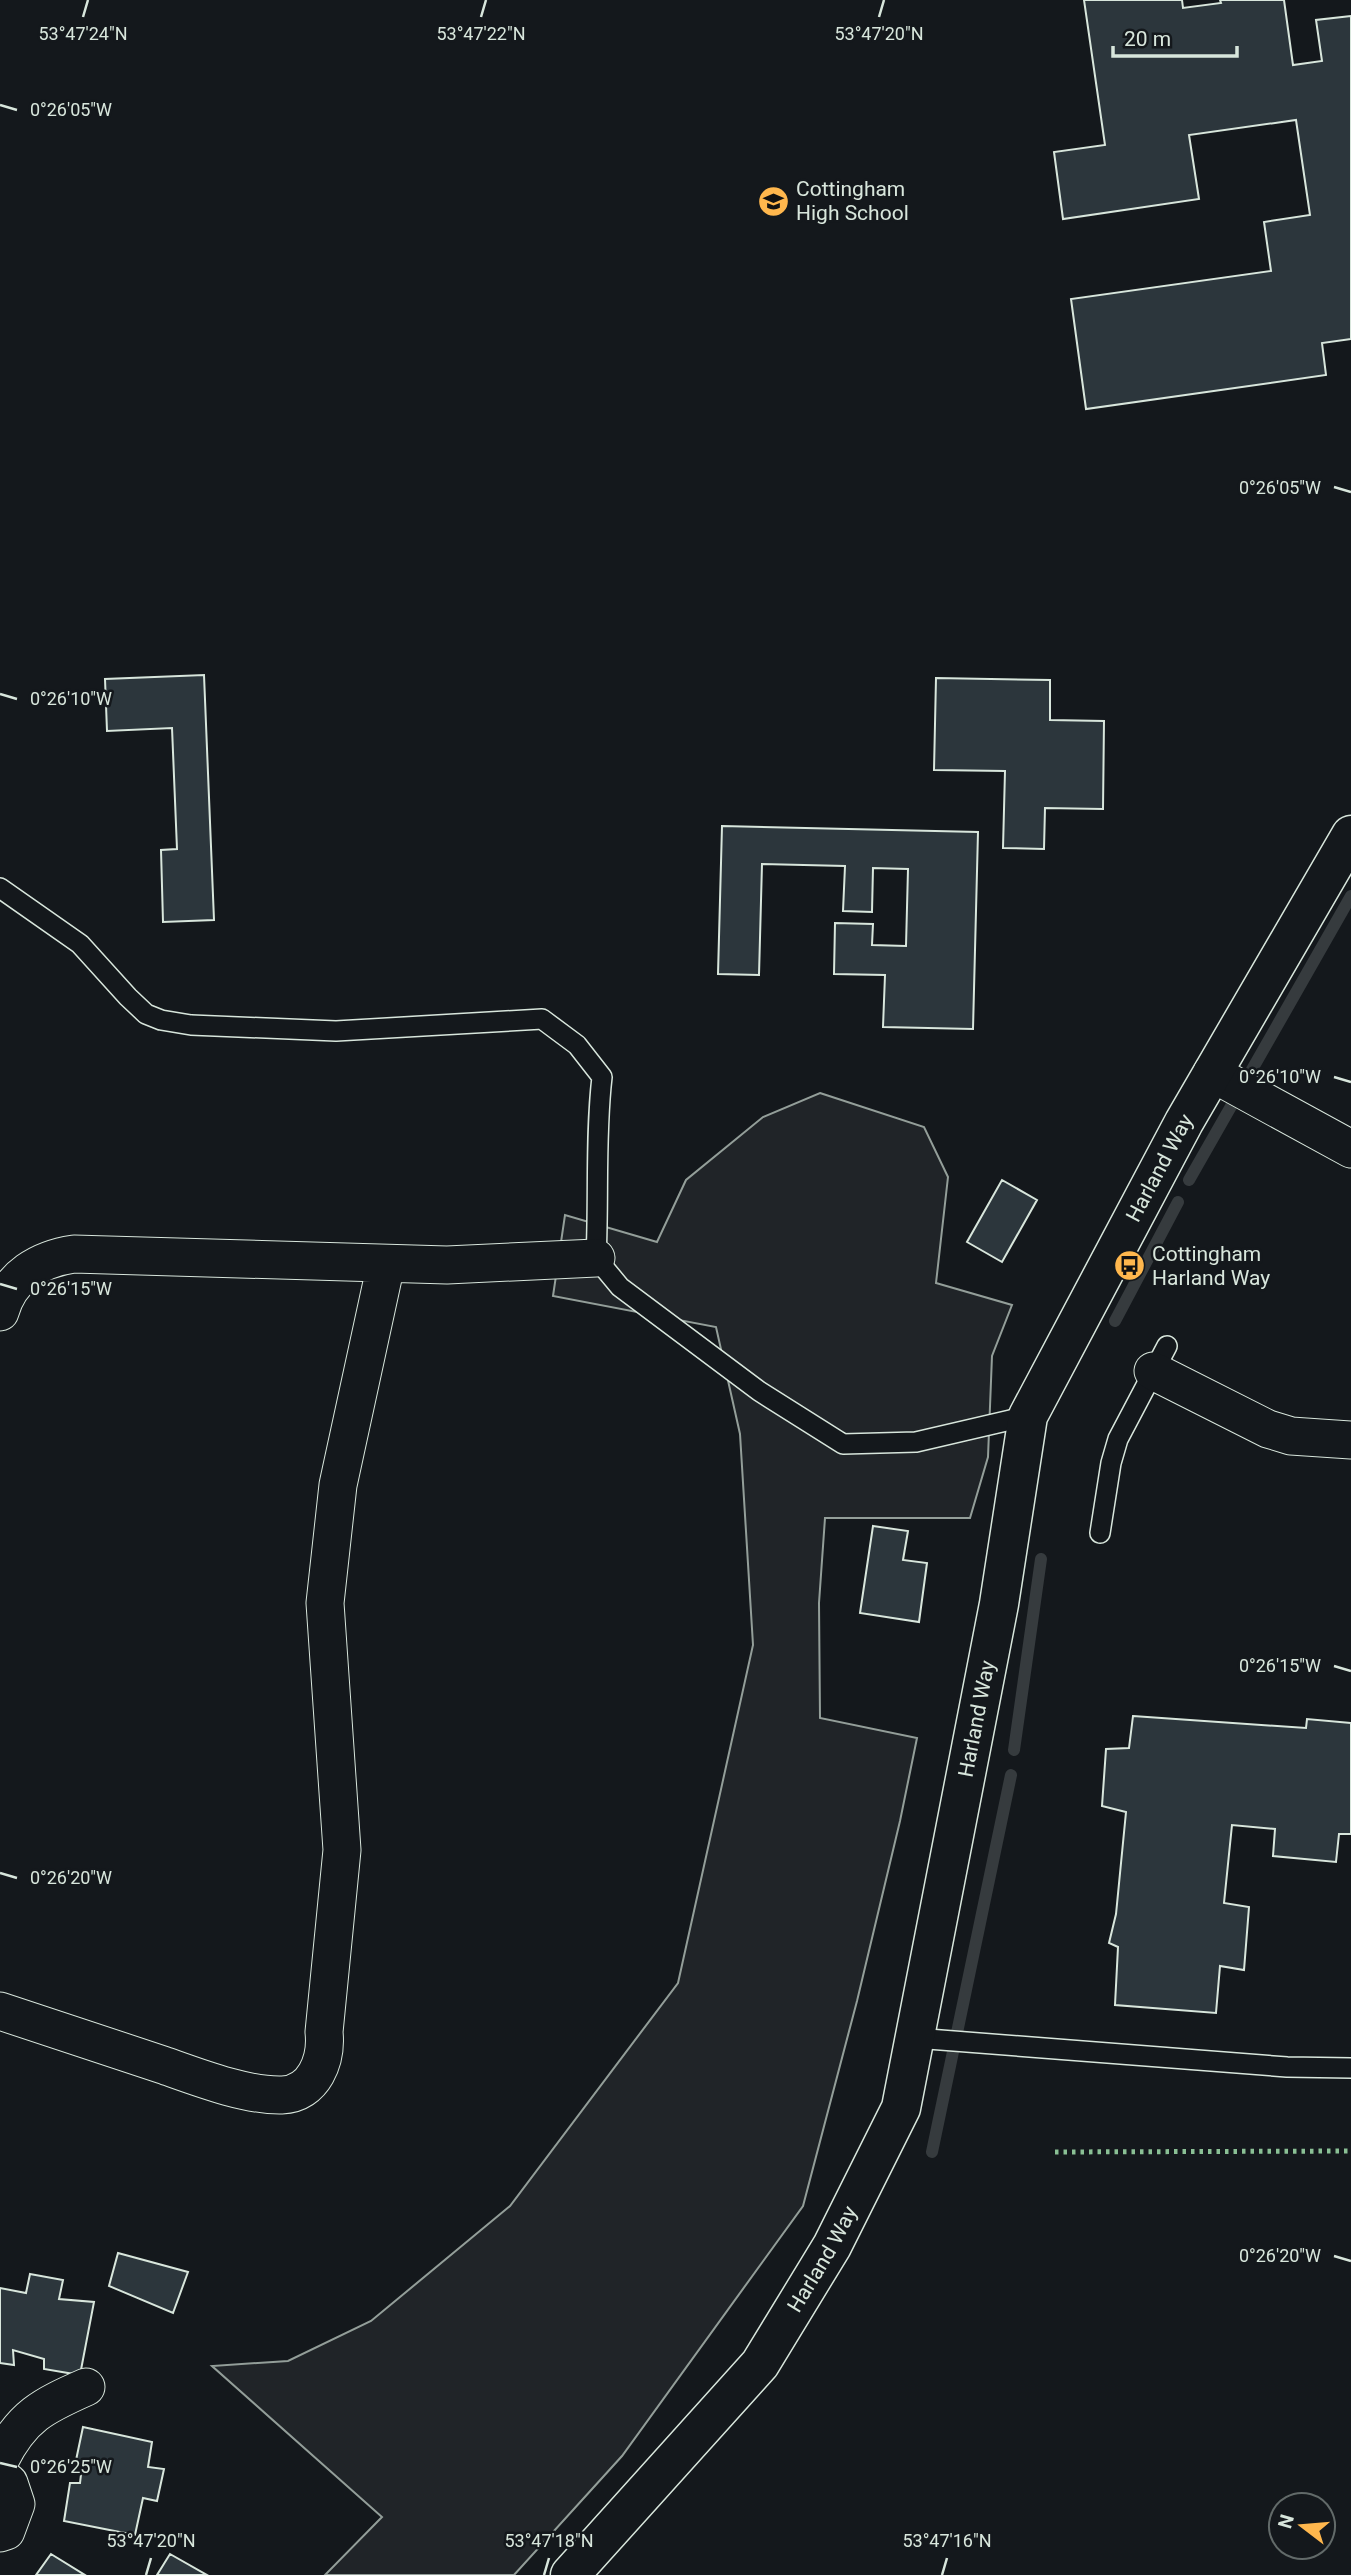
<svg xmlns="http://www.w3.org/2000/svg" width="1351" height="2575" font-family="Roboto,sans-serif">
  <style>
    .green { fill: #202428; stroke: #939e99; stroke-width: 2 }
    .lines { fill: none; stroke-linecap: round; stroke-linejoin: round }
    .stream { stroke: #363b3e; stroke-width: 12 }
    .building { fill: #2c363c; stroke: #d8e6dc; stroke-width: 2 }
    .lane-casing { stroke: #d8e6dc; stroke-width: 22 }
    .street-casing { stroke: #d8e6dc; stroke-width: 39 }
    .secondary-casing { stroke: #d8e6dc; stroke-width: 41 }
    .lane { stroke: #14181c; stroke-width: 19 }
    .street { stroke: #14181c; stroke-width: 37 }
    .secondary { stroke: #14181c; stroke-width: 38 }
    .hedge { stroke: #8ac095; stroke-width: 5; stroke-dasharray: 3.5 5; stroke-linecap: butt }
    .ticks { fill: none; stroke: #d8e6dc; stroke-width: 2.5 }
    .labels { text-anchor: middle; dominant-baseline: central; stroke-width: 5; stroke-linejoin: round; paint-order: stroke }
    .poi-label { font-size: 21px; fill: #d8e6dc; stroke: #14181c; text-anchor: start }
    .street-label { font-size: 21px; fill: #d8e6dc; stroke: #14181c }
    .ticks-label { font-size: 18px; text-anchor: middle; fill: #d8e6dc; stroke: #14181c; stroke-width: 5; stroke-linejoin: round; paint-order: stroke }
  </style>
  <rect width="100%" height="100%" fill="#14181c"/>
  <path class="green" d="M820,1093L924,1127L948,1177L936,1283L1012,1305L992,1356L988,1457L970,1518H825L819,1603L820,1718L917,1738L900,1821L857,2001L803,2206L622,2456L514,2575H325L382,2517L212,2366L288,2361L371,2321L510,2206L678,1983L753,1645L740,1434L716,1327L553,1296L565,1215L657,1242L686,1180L763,1117Z"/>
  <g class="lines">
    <path class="stream" d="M1189,1180L1351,896
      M1115,1321L1178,1202
      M1014,1750L1041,1559
      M932,2152L1011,1775"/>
  </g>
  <path class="building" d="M1084,0H1182L1183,8L1221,3L1220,0H1284L1293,65L1322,61L1316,20L1351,16V339L1322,343L1326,375L1086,409L1071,299L1271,271L1264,222L1310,215L1296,120L1189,135L1199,199L1063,219L1054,152L1105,145Z
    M204,675L214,920L163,922L161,850L177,849L172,728L107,731L105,679Z
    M936,678L1050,680V720L1104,721L1103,809L1045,808L1044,849L1003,848L1005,771L934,770Z
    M722,826L978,832L973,1029L883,1027L885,975L834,974L835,923L873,924L872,945L906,946L908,869L873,868L872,912L843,911L845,866L762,864L759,975L718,974Z
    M1002,1180L1037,1200L1002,1262L967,1242Z
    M873,1526L908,1531L903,1560L927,1563L919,1622L860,1613Z
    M1133,1716L1306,1728L1307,1719L1351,1723V1834H1339L1336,1862L1273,1856L1275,1829L1232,1825L1224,1903L1249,1907L1244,1970L1220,1966L1216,2013L1115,2005L1118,1947L1109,1943L1116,1914L1126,1812L1102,1806L1106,1749L1129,1748Z
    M118,2253L188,2272L173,2313L109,2286Z
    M30,2274L63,2280L59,2299L94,2302L80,2375L44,2369V2359L13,2350L14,2365L0,2363V2288L26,2293Z
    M83,2427L152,2442L148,2467L164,2469L157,2501L143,2498L135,2535L64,2521L70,2483H80L82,2466L75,2465Z
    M51,2554L85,2575H36Z
    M170,2554L207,2575H157Z"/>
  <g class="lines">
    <defs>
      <path id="lane" d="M0,888L80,944L128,997L146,1014L161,1020L191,1025L336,1031L542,1019L577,1045L602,1077C595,1137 599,1198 596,1258L620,1287L759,1391L843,1444L916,1442L1028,1416
        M1100,1533L1111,1463L1118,1439L1167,1346
        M915,2038L1287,2067L1351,2068"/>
      <path id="street" d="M1212,1073L1351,1149
        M0,1312C10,1276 40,1259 74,1254L447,1265L596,1258
        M1153,1371L1268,1429L1291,1436L1351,1440
        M0,2011C54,2029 108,2047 163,2065C197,2077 246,2096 282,2095C314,2094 327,2060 324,2032L342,1850L325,1603L338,1485L386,1264
        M0,2460C22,2416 43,2406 86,2387
        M0,2476L9,2483L16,2504L6,2531L0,2533"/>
      <g id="secondary">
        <path id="s1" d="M570,2575L760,2364L832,2246L901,2108L999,1604L1028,1416L1184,1122L1351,835"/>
      </g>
    </defs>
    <use href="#lane" class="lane-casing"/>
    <use href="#street" class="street-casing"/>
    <use href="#secondary" class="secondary-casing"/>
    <use href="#lane" class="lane"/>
    <use href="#street" class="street"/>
    <use href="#secondary" class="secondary"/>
    <path class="hedge" d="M1055,2152L1351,2151"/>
  </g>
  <path class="ticks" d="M83,17L88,0M481,17L486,0M879,17L884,0M0,105L17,110M1334,487L1351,492M0,694L17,699M1334,1077L1351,1082M0,1284L17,1289M1334,1666L1351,1671M0,1873L17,1878M1334,2256L1351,2261M0,2463L17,2467M146,2575L151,2558M544,2575L549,2558M942,2575L947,2558"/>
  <defs>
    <symbol id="school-disc" viewBox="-11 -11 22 22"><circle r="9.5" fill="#ffb74d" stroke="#14181c"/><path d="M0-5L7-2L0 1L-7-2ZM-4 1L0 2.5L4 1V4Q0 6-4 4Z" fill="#111"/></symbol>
    <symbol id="bus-disc" viewBox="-11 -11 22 22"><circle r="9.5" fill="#ffb74d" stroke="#14181c"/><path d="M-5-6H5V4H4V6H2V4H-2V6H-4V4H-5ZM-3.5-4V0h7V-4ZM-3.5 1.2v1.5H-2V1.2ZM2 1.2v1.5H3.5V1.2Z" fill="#111"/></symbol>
  </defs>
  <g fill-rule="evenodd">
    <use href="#school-disc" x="756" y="184" width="35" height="35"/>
    <use href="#bus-disc" x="1112" y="1248" width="35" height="35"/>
  </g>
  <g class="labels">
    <g class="poi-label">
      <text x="796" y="189">Cottingham<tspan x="796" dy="24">High School</tspan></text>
      <text x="1152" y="1254">Cottingham<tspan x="1152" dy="24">Harland Way</tspan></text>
    </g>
    <g class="street-label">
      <text stroke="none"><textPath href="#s1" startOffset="1561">Harland Way</textPath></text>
      <text stroke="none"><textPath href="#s1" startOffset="973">Harland Way</textPath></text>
      <text stroke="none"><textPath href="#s1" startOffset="406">Harland Way</textPath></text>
    </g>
  </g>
  <g class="ticks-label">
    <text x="83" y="40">53°47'24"N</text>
    <text x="481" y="40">53°47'22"N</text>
    <text x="879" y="40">53°47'20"N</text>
    <text x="71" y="116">0°26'05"W</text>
    <text x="1280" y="494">0°26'05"W</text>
    <text x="71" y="705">0°26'10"W</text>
    <text x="1280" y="1083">0°26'10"W</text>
    <text x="71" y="1295">0°26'15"W</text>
    <text x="1280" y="1672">0°26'15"W</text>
    <text x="71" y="1884">0°26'20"W</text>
    <text x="1280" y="2262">0°26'20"W</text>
    <text x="71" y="2473">0°26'25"W</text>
    <text x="151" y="2547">53°47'20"N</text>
    <text x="549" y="2547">53°47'18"N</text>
    <text x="947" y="2547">53°47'16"N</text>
  </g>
  <g transform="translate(1302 2526) rotate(286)"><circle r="33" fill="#14181c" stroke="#626a69" stroke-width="2"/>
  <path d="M0-5L12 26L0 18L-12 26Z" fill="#ffb74d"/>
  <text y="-10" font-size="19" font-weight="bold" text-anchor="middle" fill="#d8e6dc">N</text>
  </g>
  <path d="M1113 46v10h124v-10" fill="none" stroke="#d8e6dc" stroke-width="3.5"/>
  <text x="1124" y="46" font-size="21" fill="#d8e6dc" stroke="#14181c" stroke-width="5" paint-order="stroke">20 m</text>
</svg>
